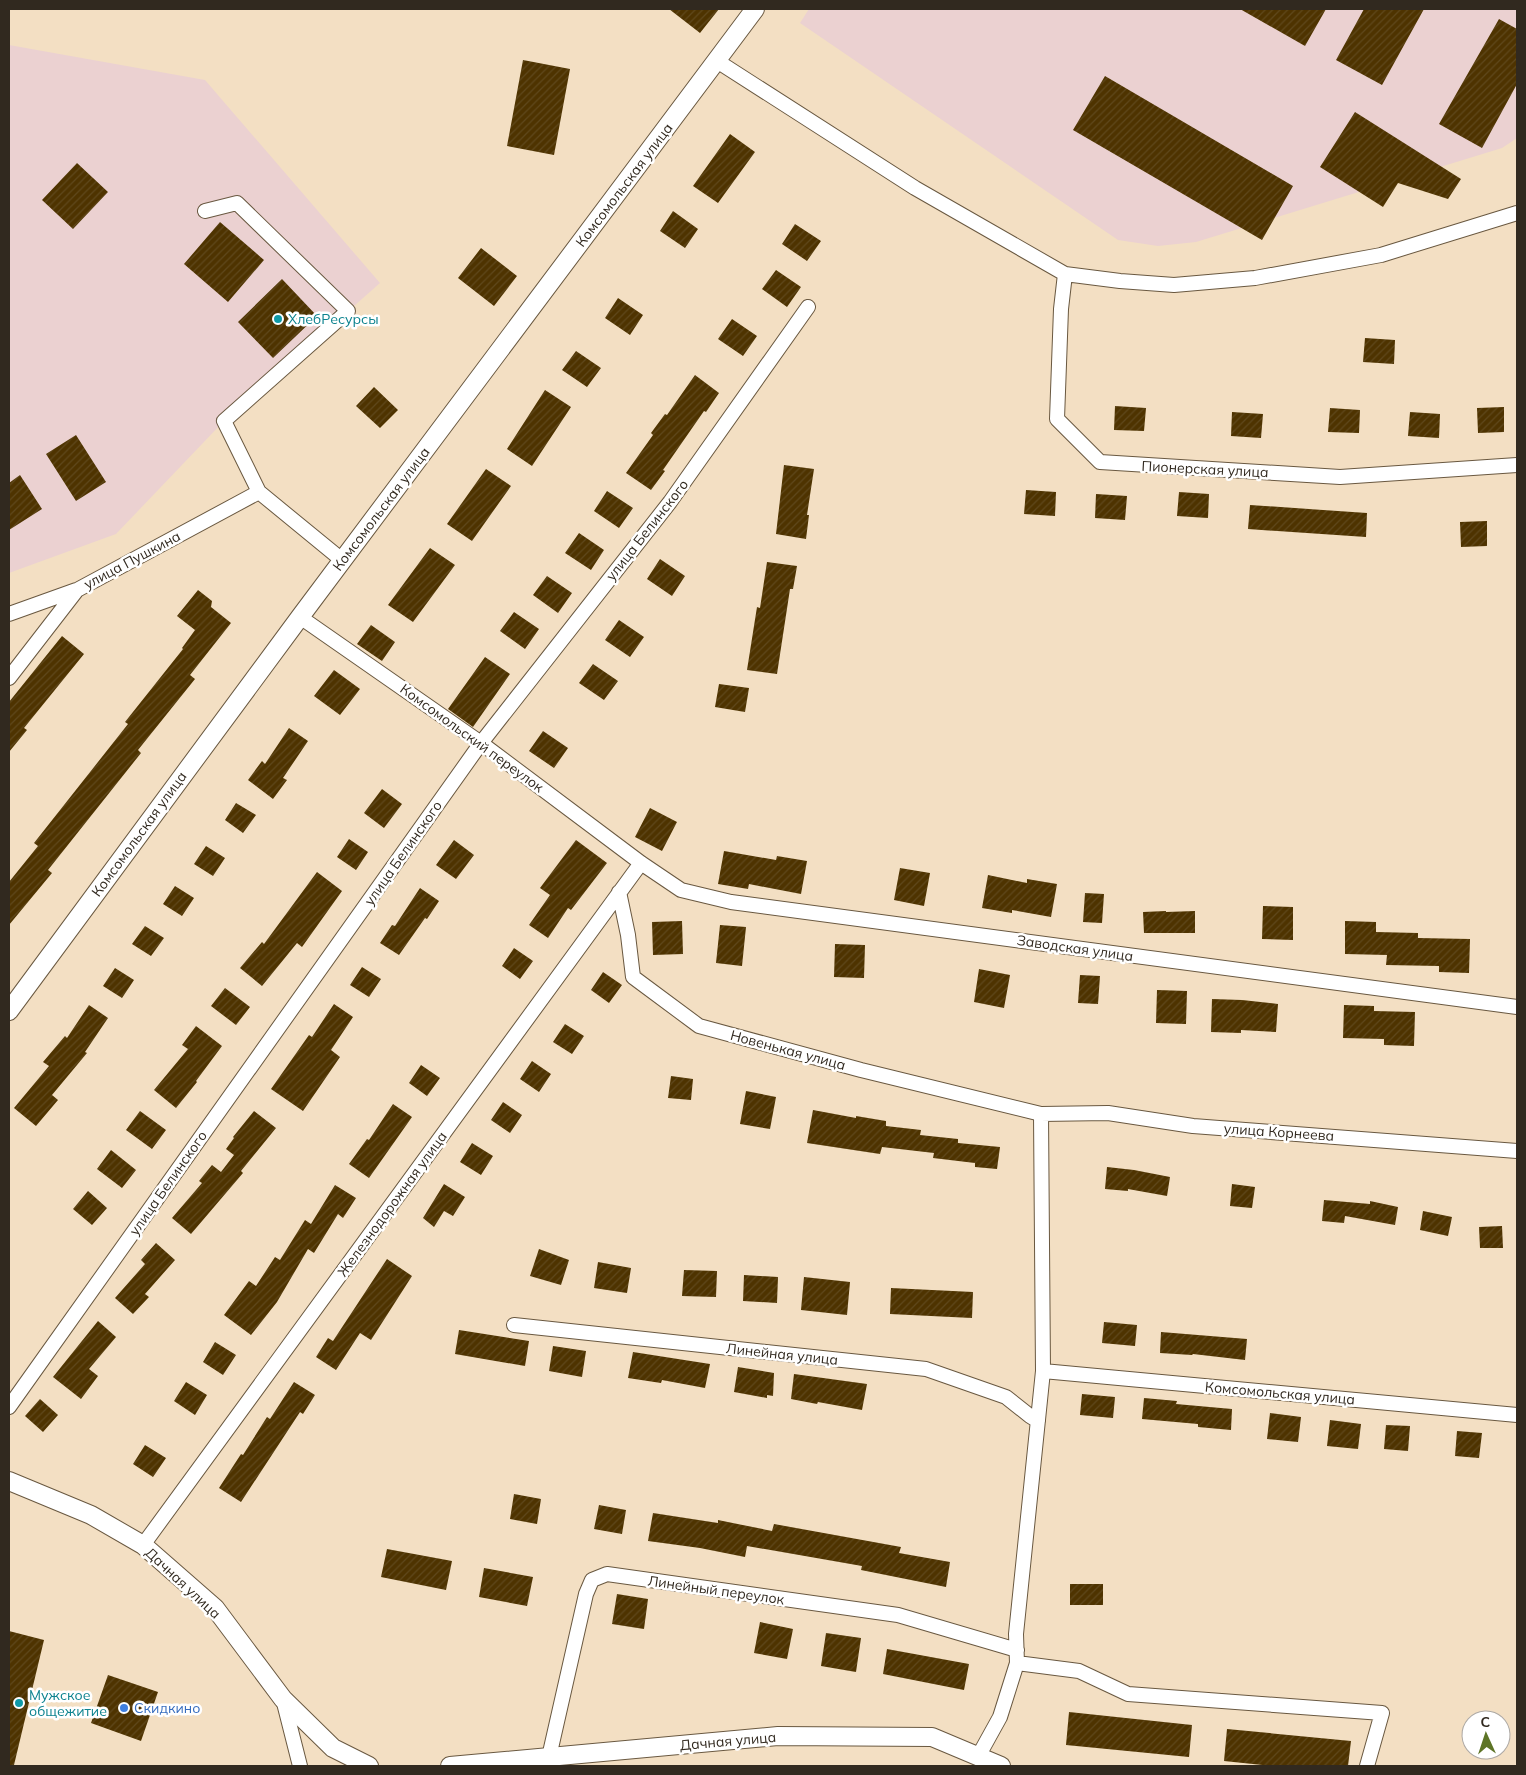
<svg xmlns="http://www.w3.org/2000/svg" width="1526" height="1775" font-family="Mulish,sans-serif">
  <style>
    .industrial { fill: #ebd1d1 }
    .building { fill: url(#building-hatch) }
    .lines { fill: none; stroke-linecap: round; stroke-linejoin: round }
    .minor-casing { stroke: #695840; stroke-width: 16 }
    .tertiary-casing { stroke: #695840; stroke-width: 20 }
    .minor { stroke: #fff; stroke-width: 14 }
    .tertiary { stroke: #fff; stroke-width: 18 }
    .culture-dot { fill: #0f9aa8; stroke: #fff; stroke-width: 2 }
    .shop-dot { fill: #3f7fe0; stroke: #fff; stroke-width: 2 }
    .labels { text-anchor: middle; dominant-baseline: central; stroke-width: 5; stroke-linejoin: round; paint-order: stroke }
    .street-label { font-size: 14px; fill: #31291f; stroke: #fff }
    .culture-label { font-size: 14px; fill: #0d838f; stroke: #fff; text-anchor: start }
    .shop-label { font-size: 14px; fill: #366cbe; stroke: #fff; text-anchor: start }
  </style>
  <defs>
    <pattern id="building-hatch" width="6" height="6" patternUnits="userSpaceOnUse" patternTransform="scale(1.25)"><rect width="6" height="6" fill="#4e3300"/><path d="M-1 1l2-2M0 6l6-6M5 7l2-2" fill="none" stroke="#5f481c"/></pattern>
  </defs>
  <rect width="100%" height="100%" fill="#f3dfc3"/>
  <path class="industrial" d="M809,9H1517V138L1502,148L1196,242L1158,246L1118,240L800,23Z
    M9,45L205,80L380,283L224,421L116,534L9,573Z"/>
  <path class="building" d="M669,9H719L700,33Z
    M1240,9H1326L1305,46Z
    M1364,9H1424L1382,85L1336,60Z
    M1499,19L1517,29V84L1482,148L1439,124Z
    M523,60L570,69L554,155L507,146Z
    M1105,76L1293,186L1262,240L1073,130Z
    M1355,112L1461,179L1448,199L1398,183L1383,207L1320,167Z
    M730,134L755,152L718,203L693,186Z
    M77,163L108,192L73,229L42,200Z
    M673,211L698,229L685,248L660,231Z
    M220,222L264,260L228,302L184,264Z
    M795,224L821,241L807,261L782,244Z
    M481,248L517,276L494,306L458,278Z
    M776,270L801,287L787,307L762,289Z
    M282,279L317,316L273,358L238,322Z
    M618,298L643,315L630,335L605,318Z
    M732,319L757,336L743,356L718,339Z
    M1365,338L1395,340L1394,364L1363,362Z
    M576,351L601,368L587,387L562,370Z
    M695,375L719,393L706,412L704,411L663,470L665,471L651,490L626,473L653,435L651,433L665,414L667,415Z
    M374,387L398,410L380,428L356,406Z
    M545,390L571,407L532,466L507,449Z
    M1115,406L1146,408L1144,431L1114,430Z
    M1504,407V432L1478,433L1477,408Z
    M1330,408L1360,410L1359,433L1328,432Z
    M1232,412L1263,414L1261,438L1231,436Z
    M1410,412L1440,414L1439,438L1408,436Z
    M76,435L106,482L76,501L46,454Z
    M784,465L814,469L807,515H809L806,539L776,534Z
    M486,469L511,486L472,541L447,524Z
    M20,475L42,509L9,530V483Z
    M1026,490L1056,492L1055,516L1024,514Z
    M607,491L633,508L619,528L594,511Z
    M1179,492L1209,494L1208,518L1177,516Z
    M1096,494L1127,496L1125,520L1095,518Z
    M1250,505L1367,513L1366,537L1248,529Z
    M1487,521V546L1461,547L1460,522Z
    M579,533L604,550L591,570L565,553Z
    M430,548L455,565L413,622L388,605Z
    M660,559L685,576L672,596L647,579Z
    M767,562L797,566L793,589H790L777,674L747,670L757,607L760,608Z
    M547,576L572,593L558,613L533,595Z
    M198,590L212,601L211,607L231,623L190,675L195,679L138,750L141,753L48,870L52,873L9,925V882L38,846L34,843L128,724L125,722L183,649L182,648L195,630L177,616Z
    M514,612L539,629L525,649L500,631Z
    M619,620L644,637L630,657L605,640Z
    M371,625L395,642L382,661L357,644Z
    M62,636L84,654L24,728L27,730L9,752V702Z
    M485,657L510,674L473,727L448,709Z
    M593,664L618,681L604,700L579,683Z
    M334,670L360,689L340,715L314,696Z
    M719,684L749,688L745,712L715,707Z
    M289,728L308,741L283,778L287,780L273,799L248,780L262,761L265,764Z
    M543,731L568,748L554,768L529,751Z
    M382,789L402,804L384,828L364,813Z
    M236,803L256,815L243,833L225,820Z
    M650,808L677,822L662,851L635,837Z
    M349,839L368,852L356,870L337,857Z
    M454,840L474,855L456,879L436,865Z
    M576,840L607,863L571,910L568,908L548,938L529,925L550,895L540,888Z
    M206,846L225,858L213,876L194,864Z
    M724,851L776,860L777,856L807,861L801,894L749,884L748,889L718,884Z
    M900,868L930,873L924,906L894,900Z
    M317,872L342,891L302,947L297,943L262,986L240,968L262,942L264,944Z
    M988,875L1027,883V879L1057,884L1051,917L1012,910V913L982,908Z
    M175,886L194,898L182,916L163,904Z
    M420,888L439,901L427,919L425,918L399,955L380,943L392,925L395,926Z
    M1085,893L1104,894L1102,923L1083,922Z
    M1263,906L1293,907V940L1262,939Z
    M1166,911V912L1195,911V933H1144L1143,912Z
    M682,921L683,954L653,955L652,922Z
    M1345,921L1376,922V932L1418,933V938L1470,939L1469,973L1439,972V966L1386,965L1387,955L1345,954Z
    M720,925L746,927L742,966L716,963Z
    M145,926L164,938L151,956L132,944Z
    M835,944L865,945L864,978L834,977Z
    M514,948L533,961L520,979L502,966Z
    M362,967L381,979L369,997L350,985Z
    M115,968L134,980L122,998L103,986Z
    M979,969L1010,975L1004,1008L974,1002Z
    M603,972L622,985L609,1003L591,990Z
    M1080,975L1100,976L1098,1004L1078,1003Z
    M225,988L250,1007L236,1025L211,1006Z
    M1157,990L1187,991L1186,1024L1156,1023Z
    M1212,999L1242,1000L1278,1004L1276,1032L1241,1030V1033L1211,1032Z
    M334,1004L353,1017L331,1050L340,1057L303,1111L271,1089L309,1035L312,1037Z
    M89,1005L108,1018L85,1052L87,1053L52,1095L58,1100L36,1126L14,1108L49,1066L43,1062L65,1036L67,1038Z
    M1344,1005L1374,1006V1011L1415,1012L1414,1046L1384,1045V1039L1343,1038Z
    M565,1024L584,1036L572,1054L553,1042Z
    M196,1026L222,1046L196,1081L197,1082L176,1108L154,1090L188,1049L182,1045Z
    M532,1061L551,1074L539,1092L520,1079Z
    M421,1065L440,1078L427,1096L409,1083Z
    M671,1076L693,1079L691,1100L668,1098Z
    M746,1091L776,1097L770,1129L740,1124Z
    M503,1102L522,1115L510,1133L491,1120Z
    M393,1104L412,1117L369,1178L349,1164L367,1139L369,1140Z
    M813,1110L856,1118V1116L886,1121V1126L921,1130L920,1135L958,1139V1143L1000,1147L997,1169L975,1167V1163L933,1158L934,1153L882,1147L880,1154L807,1143Z
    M140,1111L166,1130L152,1149L126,1130Z
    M254,1111L276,1128L241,1171L243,1173L191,1234L172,1218L202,1183L199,1181L212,1165L221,1172L234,1155L226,1149L234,1138L233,1137Z
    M472,1143L493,1156L481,1175L460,1162Z
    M111,1150L136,1170L122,1188L97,1169Z
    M1107,1167L1134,1170L1170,1177L1167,1196L1128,1189V1191L1105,1189Z
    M444,1184L465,1197L453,1216L444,1211L434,1227L423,1218Z
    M1232,1184L1255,1187L1252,1208L1230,1206Z
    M335,1185L356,1198L343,1218L338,1214L314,1253L308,1249L277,1302L251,1335L224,1315L249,1281L256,1286L275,1257L280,1260L305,1220L311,1224Z
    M88,1191L107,1208L92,1225L73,1209Z
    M1324,1200L1370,1204V1201L1398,1207L1395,1225L1345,1216L1344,1223L1322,1221Z
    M1423,1211L1452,1217L1448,1236L1420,1230Z
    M1502,1226L1503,1248H1480L1479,1227Z
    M156,1243L175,1260L145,1294L149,1297L133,1314L115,1298L145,1264L141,1260Z
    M539,1249L569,1260L561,1285L530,1276Z
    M387,1259L412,1276L371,1340L360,1333L336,1370L316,1357L328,1338L333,1341Z
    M598,1262L631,1268L627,1293L594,1288Z
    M684,1270L717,1271L716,1297L682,1296Z
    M744,1275L778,1277L777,1303L743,1301Z
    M804,1277L850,1282L847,1315L801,1310Z
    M891,1288L973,1292L972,1318L890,1314Z
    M98,1321L116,1337L89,1369L98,1376L81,1399L53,1377Z
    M1104,1322L1137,1325L1135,1346L1102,1343Z
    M459,1330L529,1341L525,1366L455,1354Z
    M1161,1332L1247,1339L1245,1360L1193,1354L1192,1355L1160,1353Z
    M215,1342L236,1355L223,1375L203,1362Z
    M553,1346L586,1351L582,1377L549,1371Z
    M633,1352L710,1364L705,1388L662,1380L661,1383L628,1378Z
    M738,1367L774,1373L773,1396L767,1395V1398L734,1392Z
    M794,1374L867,1384L862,1410L818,1402L817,1404L791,1399Z
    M186,1382L207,1395L195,1415L174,1401Z
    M294,1382L315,1395L303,1414L300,1412L241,1502L219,1488L241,1454L243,1455L267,1417L270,1419Z
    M1082,1394L1115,1397L1113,1418L1080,1415Z
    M1144,1398L1177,1401L1176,1404L1232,1409L1231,1430L1198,1427V1424L1142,1419Z
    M40,1399L58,1415L43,1432L25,1416Z
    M1270,1413L1301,1417L1298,1442L1267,1439Z
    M1330,1420L1361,1424L1358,1449L1327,1446Z
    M1386,1425L1410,1426L1408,1451L1384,1449Z
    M1457,1431L1482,1433L1479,1458L1455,1456Z
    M145,1445L166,1458L153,1477L133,1464Z
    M514,1494L541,1499L537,1524L510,1519Z
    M599,1505L626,1510L622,1534L594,1529Z
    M653,1513L718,1523V1520L772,1531L774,1524L901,1547L899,1553L950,1562L946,1587L861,1570L862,1566L747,1546L745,1557L700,1548L648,1541Z
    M387,1549L452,1561L446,1590L381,1577Z
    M484,1568L533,1577L527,1606L479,1597Z
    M1070,1584H1103V1605H1070Z
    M617,1594L648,1599L644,1629L612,1624Z
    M760,1622L793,1629L787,1659L754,1653Z
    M9,1631L44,1640L14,1765H9Z
    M826,1633L861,1638L856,1672L821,1666Z
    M887,1649L969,1664L964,1690L883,1674Z
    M108,1675L158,1692L141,1741L91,1723Z
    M1069,1712L1192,1725L1189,1757L1066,1745Z
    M1227,1729L1351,1741L1348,1766H1273L1224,1761Z"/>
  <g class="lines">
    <defs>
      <path id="minor" d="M717,61L915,188L1065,274L1120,281L1174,285L1255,278L1381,255L1517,213
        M205,211L237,203L348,311L224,421L259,492L342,560
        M1065,274L1061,309L1057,419L1100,462L1340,477L1517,465
        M9,614L76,590
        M300,617L481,743L641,863L681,890L731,902L1517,1007
        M9,678L77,590L259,492
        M619,892L628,935L633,977L699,1026L861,1070L1041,1114L1108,1113L1193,1126L1517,1151
        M514,1325L926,1369L1006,1397L1030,1416L1038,1421
        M1043,1371L1517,1415
        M9,1407L481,743L670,502L808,307
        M143,1545L641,863
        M1017,1663L1079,1671L1128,1694L1382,1713L1367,1766
        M283,1699L300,1766
        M979,1755L1000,1717L1017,1663L1016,1634L1043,1371L1041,1114
        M549,1757L586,1594L592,1580L607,1574L898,1615L1017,1650"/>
      <path id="tertiary" d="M9,1011L300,617L755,9
        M9,1481L91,1515L143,1545L215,1608L283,1699L333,1748L369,1766
        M450,1766L778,1736L932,1737L1001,1766"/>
    </defs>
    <use href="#minor" class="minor-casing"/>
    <use href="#tertiary" class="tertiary-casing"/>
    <use href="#minor" class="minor"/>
    <use href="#tertiary" class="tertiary"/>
  </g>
  <g class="culture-dot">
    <circle cx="278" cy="319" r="5"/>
    <circle cx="19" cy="1703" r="5"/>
  </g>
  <circle class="shop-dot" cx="124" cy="1708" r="5"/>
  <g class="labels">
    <g class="street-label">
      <text transform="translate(624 185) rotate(-53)">Комсомольская улица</text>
      <text transform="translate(1205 469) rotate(3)">Пионерская улица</text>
      <text transform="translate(381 509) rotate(-53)">Комсомольская улица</text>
      <text transform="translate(647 530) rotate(-52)">улица Белинского</text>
      <text transform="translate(132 560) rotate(-28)">улица Пушкина</text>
      <text transform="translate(472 738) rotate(36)">Комсомольский переулок</text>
      <text transform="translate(139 834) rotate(-54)">Комсомольская улица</text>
      <text transform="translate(403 853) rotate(-55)">улица Белинского</text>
      <text transform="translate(1075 948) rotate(8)">Заводская улица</text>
      <text transform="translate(788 1050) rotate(15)">Новенькая улица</text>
      <text transform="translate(1279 1132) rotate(4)">улица Корнеева</text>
      <text transform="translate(168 1183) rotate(-55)">улица Белинского</text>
      <text transform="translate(392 1204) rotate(-54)">Железнодорожная улица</text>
      <text transform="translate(782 1354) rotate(6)">Линейная улица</text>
      <text transform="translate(1280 1393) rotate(5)">Комсомольская улица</text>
      <text transform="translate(183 1583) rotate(43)">Дачная улица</text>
      <text transform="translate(716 1590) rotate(8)">Линейный переулок</text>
      <text transform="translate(728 1741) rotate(-5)">Дачная улица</text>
    </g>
    <g class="culture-label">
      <text x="288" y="319">ХлебРесурсы</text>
      <text x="29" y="1695">Мужское<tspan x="29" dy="16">общежитие</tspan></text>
    </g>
    <g class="shop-label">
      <text x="134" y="1708">Скидкино</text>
    </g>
  </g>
  <rect width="1526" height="1775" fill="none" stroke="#31291f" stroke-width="20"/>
  <g transform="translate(1486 1735) rotate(357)"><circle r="24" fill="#ffffff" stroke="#ada9a5"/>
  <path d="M0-4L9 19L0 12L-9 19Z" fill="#5d7426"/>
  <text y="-8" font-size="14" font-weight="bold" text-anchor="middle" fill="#31291f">С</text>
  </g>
</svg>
